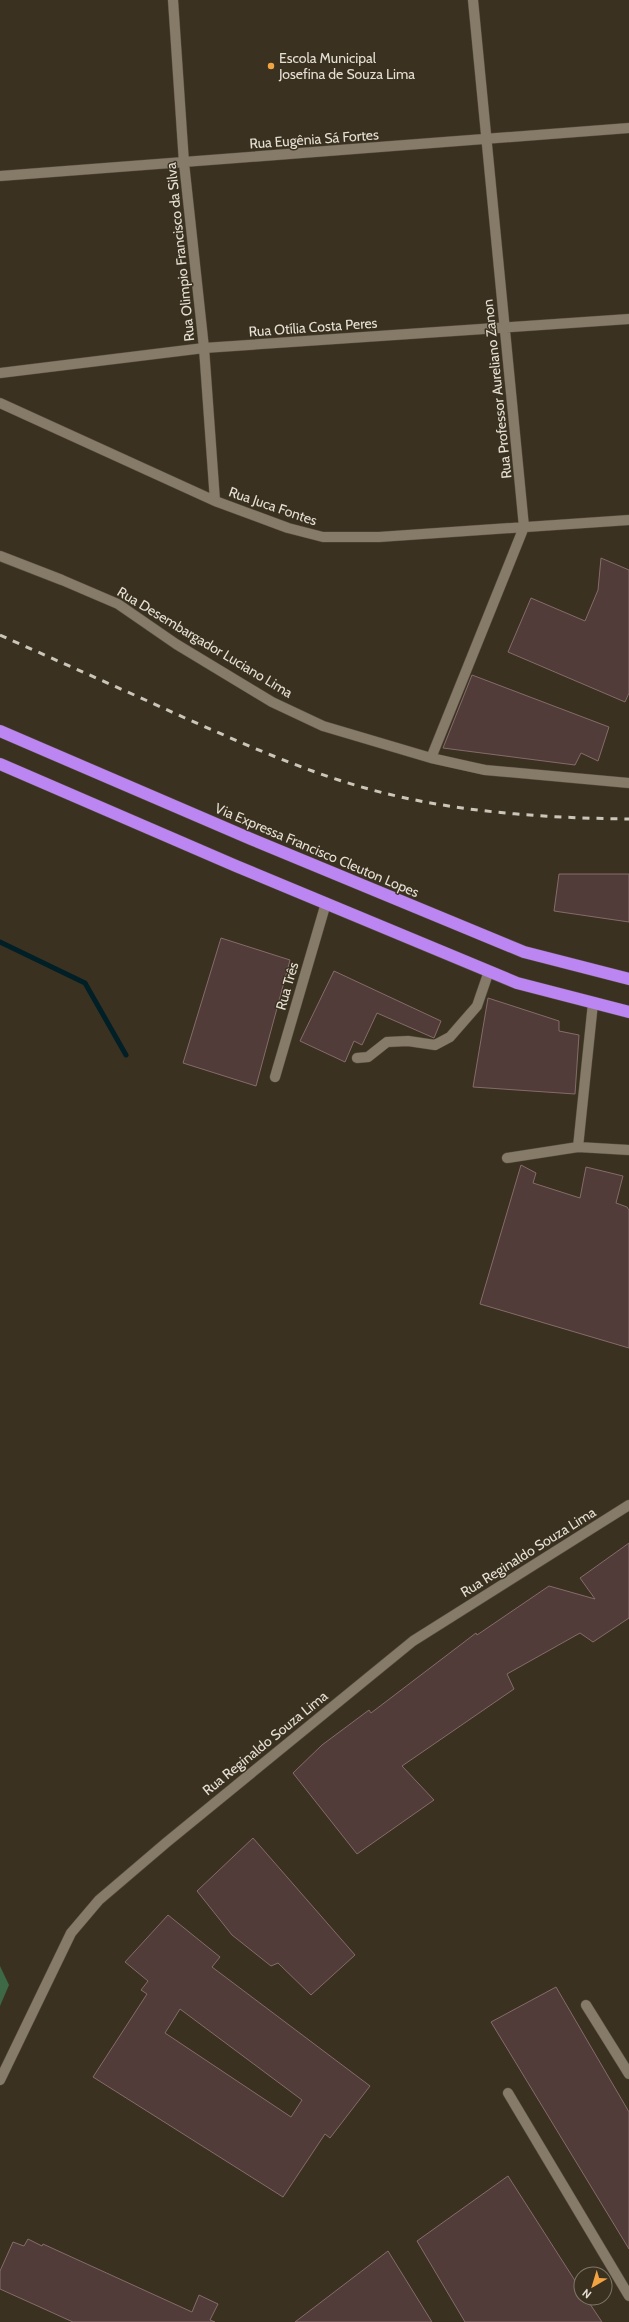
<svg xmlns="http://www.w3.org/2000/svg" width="629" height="2322" font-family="Cabin,sans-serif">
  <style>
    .green { fill: #3d6946 }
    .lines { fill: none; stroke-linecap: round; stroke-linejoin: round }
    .stream { stroke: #001f26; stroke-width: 5 }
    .building { fill: #523c3a; stroke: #846c69; fill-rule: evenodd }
    .minor-casing { stroke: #554c3e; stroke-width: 11 }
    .highway-casing { stroke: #554c3e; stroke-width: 13 }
    .minor { stroke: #867a68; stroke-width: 10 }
    .highway { stroke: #bb86f1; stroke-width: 12 }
    .rail { stroke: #ccc6ba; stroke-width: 3; stroke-dasharray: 7 7; stroke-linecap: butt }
    .poi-dot { fill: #f3a442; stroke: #3b3120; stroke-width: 1.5 }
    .labels { text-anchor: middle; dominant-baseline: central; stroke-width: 3; stroke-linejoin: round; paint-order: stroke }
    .poi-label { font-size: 14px; fill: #e5dfd4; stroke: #3b3120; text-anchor: start }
    .street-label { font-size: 14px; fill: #e5dfd4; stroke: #3b3120 }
  </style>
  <rect width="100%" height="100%" fill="#3b3120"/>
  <path class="green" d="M0,1966L9,1985L0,2006Z"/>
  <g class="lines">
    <path class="stream" d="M0,942L85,983L126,1055"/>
  </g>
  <path class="building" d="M601,558L629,570V693L625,702L508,652L531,598L585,621L598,590Z
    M472,675L609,727L598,761L581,753L575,765L443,748Z
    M559,874H629V922L554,911Z
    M221,938L290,960L256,1086L183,1063Z
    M334,971L441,1021L434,1038L377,1013L362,1045L354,1041L345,1062L300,1041Z
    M488,998L559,1021V1031L579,1035L575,1094L473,1087Z
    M521,1165L536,1173L533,1183L580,1198L586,1167L623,1176L616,1203L627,1207L629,1210V1348L480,1304Z
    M629,1543V1618L593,1642L580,1633L507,1674L514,1689L402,1766L434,1800L357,1854L293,1773L322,1745L369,1710L371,1713L476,1633L477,1635L549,1586L595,1599L580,1578Z
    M253,1838L355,1955L311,1995L278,1963L271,1966L232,1935L197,1891Z
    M168,1915L220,1957L212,1967L370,2086L330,2138L325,2134L283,2197L93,2077L147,1994L141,1990L148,1981L125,1962ZM180,2009L302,2100L291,2117L165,2033Z
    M556,1987L629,2112V2249L491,2022Z
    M508,2176L581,2290V2298H586L602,2322H465L417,2241Z
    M28,2239L42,2246L43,2244L192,2312L199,2295L218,2304L210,2320L215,2322H73L0,2289V2271L13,2242L24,2246Z
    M388,2251L432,2322H295Z"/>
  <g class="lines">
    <defs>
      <path id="minor" d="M173,0L184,163L204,348L215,501
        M0,176L629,128
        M0,373L204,348L629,319
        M0,403L215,501L288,528L323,537H379L629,520
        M0,556L62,580L118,604L176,644L272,702L323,726L431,758L485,770L629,783
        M431,758L524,527L473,0
        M357,1058L368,1057L387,1042L408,1041L435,1045L450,1037L477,1006L489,971
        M275,1077L326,903
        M578,1147L593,1003
        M507,1158L578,1147L629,1150
        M586,2005L629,2074
        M0,2080L71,1933L99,1900L167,1842L413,1641L629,1505
        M508,2093L629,2296"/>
      <path id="highway" d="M0,731L251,839L524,952L629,979
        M0,764L236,866L517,983L629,1012"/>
    </defs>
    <use href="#minor" class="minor-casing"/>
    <use href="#highway" class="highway-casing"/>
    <use href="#minor" class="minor"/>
    <use href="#highway" class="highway"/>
    <path class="rail" d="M0,635C62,663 124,690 185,718C251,747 317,777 388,794C466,813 549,818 629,819"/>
  </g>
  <circle class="poi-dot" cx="271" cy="66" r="4"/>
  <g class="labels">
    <g class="poi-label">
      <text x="279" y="58">Escola Municipal<tspan x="279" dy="16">Josefina de Souza Lima</tspan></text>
    </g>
    <g class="street-label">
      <text transform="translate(314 139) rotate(-4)">Rua Eugênia Sá Fortes</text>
      <text transform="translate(180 252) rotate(-96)">Rua Olimpio Francisco da Silva</text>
      <text transform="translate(313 327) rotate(-4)">Rua Otília Costa Peres</text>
      <text transform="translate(497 389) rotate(-96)">Rua Professor Aureliano Zanon</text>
      <text transform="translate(273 506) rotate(19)">Rua Juca Fontes</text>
      <text transform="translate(205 642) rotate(31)">Rua Desembargador Luciano Lima</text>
      <text transform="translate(317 850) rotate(23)">Via Expressa Francisco Cleuton Lopes</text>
      <text transform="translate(287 986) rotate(-74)">Rua Três</text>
      <text transform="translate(528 1552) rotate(-32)">Rua Reginaldo Souza Lima</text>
      <text transform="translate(265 1743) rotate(-39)">Rua Reginaldo Souza Lima</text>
    </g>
  </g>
  <g transform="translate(593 2286) rotate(218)"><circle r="19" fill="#3b3120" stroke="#7f7768"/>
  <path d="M0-3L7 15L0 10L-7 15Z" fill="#f3a442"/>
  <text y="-6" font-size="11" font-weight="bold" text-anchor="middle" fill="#e5dfd4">N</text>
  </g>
</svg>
